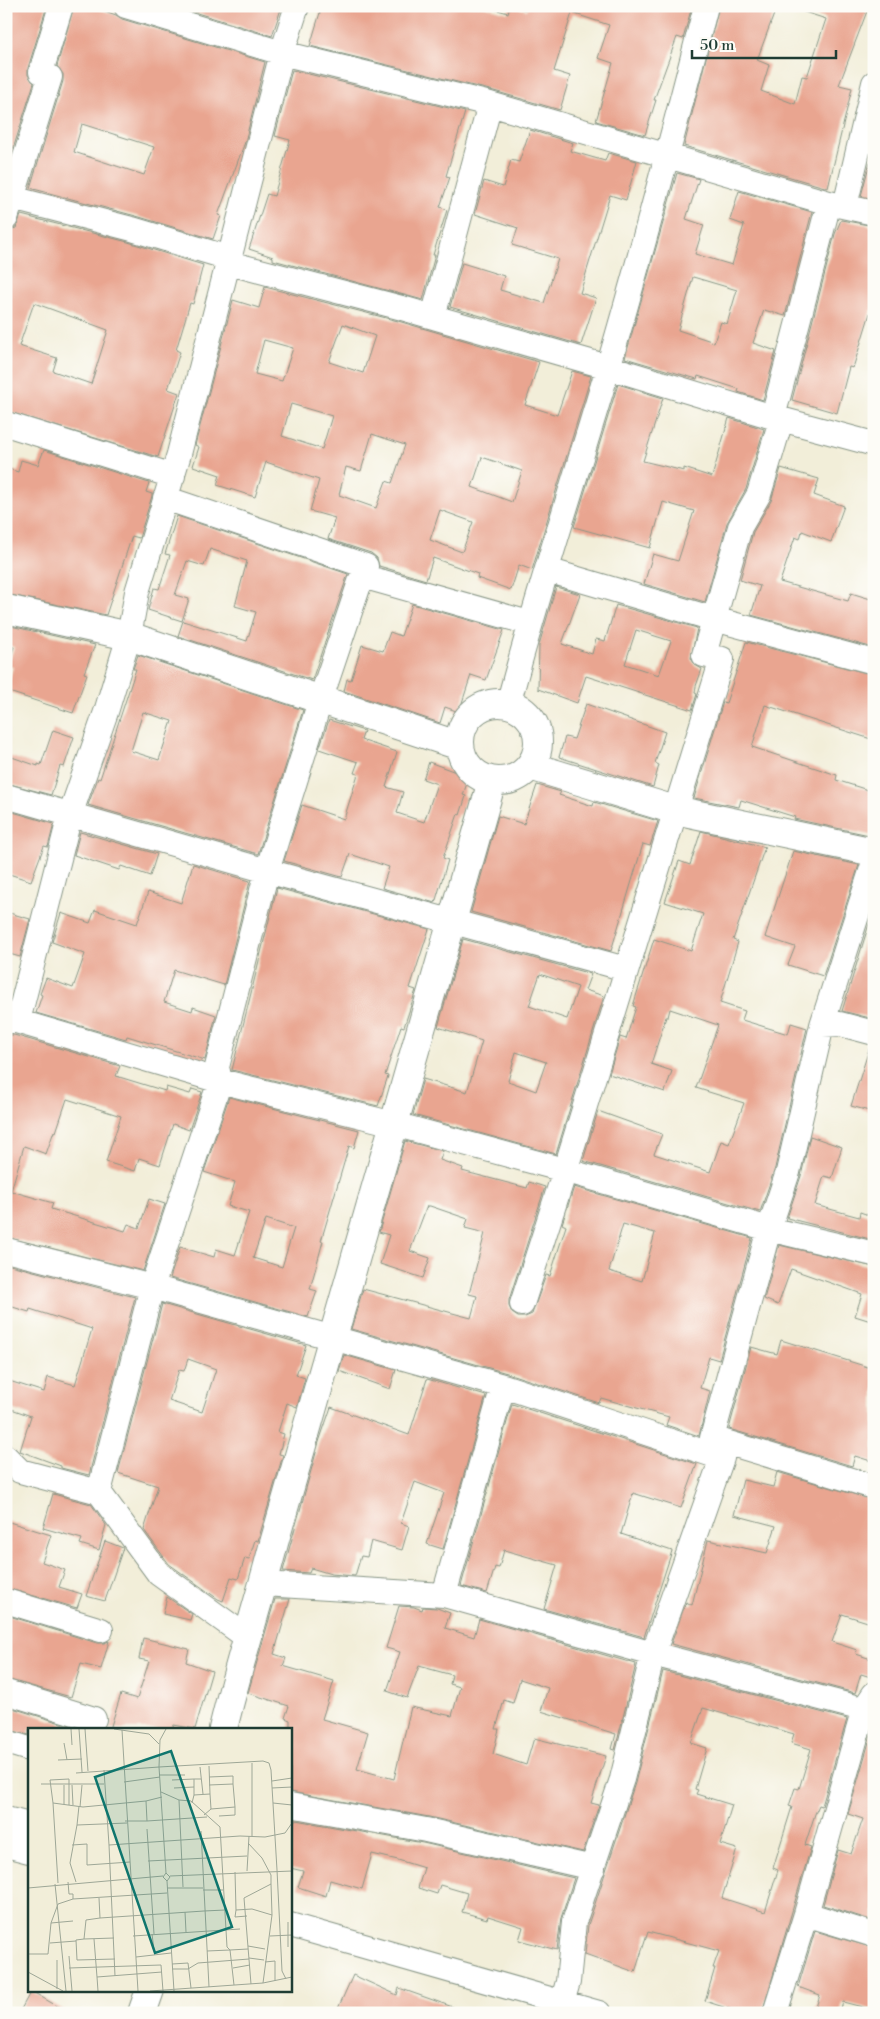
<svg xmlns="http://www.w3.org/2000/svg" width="880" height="2019" font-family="'Libre Bodoni',serif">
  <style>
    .building { fill: #e9a590; fill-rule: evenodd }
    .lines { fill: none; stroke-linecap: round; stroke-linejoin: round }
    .street-casing { stroke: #889686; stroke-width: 26 }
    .secondary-casing { stroke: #889686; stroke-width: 30 }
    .street { stroke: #fff; stroke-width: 24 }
    .secondary { stroke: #fff; stroke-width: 28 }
    .inset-road { fill: none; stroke: #9ea797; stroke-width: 1 }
    .view { fill: #0f766e; fill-opacity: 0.15; stroke: #0f766e; stroke-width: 2.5 }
    .inset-edge { fill: none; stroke: #1f3d34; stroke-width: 2.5 }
  </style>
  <rect width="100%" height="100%" fill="#fdfcf7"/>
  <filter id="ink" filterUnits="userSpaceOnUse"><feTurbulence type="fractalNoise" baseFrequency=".02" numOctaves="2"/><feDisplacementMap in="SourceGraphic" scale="10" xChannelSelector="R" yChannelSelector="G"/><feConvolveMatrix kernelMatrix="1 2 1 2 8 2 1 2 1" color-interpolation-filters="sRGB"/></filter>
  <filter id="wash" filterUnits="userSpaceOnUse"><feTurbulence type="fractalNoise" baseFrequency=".0096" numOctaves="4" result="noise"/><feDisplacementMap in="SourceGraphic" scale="20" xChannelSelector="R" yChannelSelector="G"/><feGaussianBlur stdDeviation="1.12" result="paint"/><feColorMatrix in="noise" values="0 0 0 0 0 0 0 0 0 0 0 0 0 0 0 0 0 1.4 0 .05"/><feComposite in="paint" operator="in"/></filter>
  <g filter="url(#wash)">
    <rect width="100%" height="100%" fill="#f2eed9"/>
    <g id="blocks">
      <path class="building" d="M6,6H47L28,68V75L34,83L6,171Z
        M74,6H91L116,15L122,19L265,62L245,142L218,215L221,216L213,239L136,216L30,188L63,81V74L57,66ZM82,124L154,147L144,175L74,152Z
        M174,6H282L272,36Z
        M322,6H484L508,13L510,6L527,10L528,6H692L683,39L677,37L654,100H656L645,135L596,121L613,63L598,58L609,25L572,13L554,71L570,76L560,110L494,91L310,46Z
        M719,6H777L757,60L769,65L761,91L795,104L802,76L807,77L826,19L795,9L796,6H869L839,85L852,88L828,188L684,146Z
        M292,70L465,112L446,176L450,177L440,207L447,210L433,255H435L423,300L273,260V257L249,249L267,194L274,196L290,140L275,136Z
        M530,130L573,143L570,151L605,161L608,153L637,161L626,200L610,195L580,293L596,298L581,345L450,307L462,263L504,276L500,290L544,303L558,259L512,245L518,228L475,214L484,181L503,187L511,160L519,162Z
        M870,162H874V199L861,196Z
        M677,173L699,179L686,219L704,225L695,254L732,265L744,225L730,220L739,191L812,212L785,316L764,310L753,343L776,351L763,400L738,392L739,389L698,376L697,379L625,358ZM693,277L737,290L727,324L721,322L714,342L678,330Z
        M21,215L128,242L203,265L193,304L190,303L176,350L180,352L168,389L179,393L158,457L6,411V231L16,228ZM34,303L108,330L91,384L53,371L57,358L19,346Z
        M841,220L874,226V311L871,310L853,368L849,367L837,413L792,400L835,234Z
        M265,287L398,321L539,362L525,405L557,415L572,371L591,376L532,570L519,565L511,590L477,578L478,574L433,558L426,580L379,566L377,558L371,553L328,539L335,518L310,511L319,480L266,462L255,497L217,485L220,475L193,466L199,447L195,445L233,300L259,308ZM343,324L375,336L363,373L329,362ZM264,340L293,348L282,381L255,374ZM291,404L332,416L322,449L282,436ZM372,434L405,445L392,483L386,481L376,508L339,495L346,467L361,471ZM482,457L522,471L512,502L472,487ZM440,510L473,522L462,552L430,540Z
        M618,384L663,398L643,461L684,471V468L712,477L729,418L764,429L746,489L727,523L705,602L644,584L653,554L678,561L694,511L663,502L650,548L574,527Z
        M44,450L149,483L146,492L152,494V496L139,538L132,536L106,615L6,594V468L18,472L21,460L38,465Z
        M781,468L819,479L814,495L844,506L831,542L802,531L800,539L795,537L780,582L848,601L851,593L874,600V648L751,615L760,586L740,580L753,532L771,501Z
        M177,516L348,574L312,680L178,636L183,621L247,641L256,612L235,606L247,561L210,549L204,566L187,561L175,595L189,599L182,621L148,610L154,588L159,589L170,555L165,554Z
        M556,587L580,594L562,644L592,654L596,639L605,641L616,605L697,628L691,658L695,665L702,669L696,686L695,693L697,694L692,710L586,676L577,703L538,689L539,645ZM636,630L671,641L659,675L625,664Z
        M412,604L504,630L486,680L471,675L459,712L445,707L440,723L344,691L347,679L351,680L362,645L383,651L390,632L401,636Z
        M6,625L95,645L84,673L87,674L73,713L6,691L13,667L8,666L14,647L6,645Z
        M746,642L874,675V740L765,705L752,747L837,775L836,780L874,792V836L794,819L795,817L741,800L739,807L694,798L723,702L726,703Z
        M138,655L303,710L258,854L88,805L98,778L100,779L136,669H133ZM143,712L172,721L159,760L131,751Z
        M586,704L665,732L655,763L659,765L653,787L559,757L565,737L574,739Z
        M329,720L364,731L361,740L397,752L386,787L403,792L397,813L424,822L437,784L423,779L429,762L469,777L463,795L466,796L460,815L458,814L443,858L448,860L435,903L382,888L389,867L350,854L342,877L284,861L302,805L344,819L358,774L354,773L358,762L319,749Z
        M53,730L74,737L64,767L60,766L51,795L6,783V755L38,766V764L41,765Z
        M537,785L561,792L559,795L593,806L594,802L658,821L650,846L643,844L611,951L471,912L498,816L524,824Z
        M6,810L54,824L48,847L44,846L31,881L6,873Z
        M701,831L765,847L733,940L738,942L720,1003L745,1011L742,1020L788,1034L791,1023L807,1028L775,1168L760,1212L583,1161L598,1111L662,1134L654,1154L710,1172L721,1141L729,1144L744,1103L696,1088L718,1025L670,1009L668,1017H666L651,1064L672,1071L665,1092L609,1074L620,1037L626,1039L636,1007L633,1006L654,939L691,951L703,914L665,902L679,861L690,865Z
        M80,832L157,854L150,876L121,866L119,870L74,855Z
        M793,851L859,865L823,976L788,965L795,947L765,937Z
        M193,864L250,881L224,985L174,970L164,1002L192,1011L193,1007L216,1015L205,1060L127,1036L126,1039L36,1013L42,995L40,994L46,978L73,988L85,954L52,942L61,913L90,923L95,910L137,924L148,892L181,903Z
        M277,888L429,929L410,988L416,990L404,1027L401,1026L385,1075L388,1076L378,1106L232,1070Z
        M874,908V1019L842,1011Z
        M6,912L30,919L20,957L6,953Z
        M463,939L591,974L585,990L604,996L556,1154L413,1115L423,1079L467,1092L482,1041L438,1027ZM540,974L578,987L567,1019L529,1006ZM516,1052L546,1062L536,1091L508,1081Z
        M6,1035H14L120,1066L116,1076L165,1091L166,1087L190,1094L192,1089L202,1092L189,1130L173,1124L160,1165L139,1158L135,1171L106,1162L121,1116L67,1099L56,1132L54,1131L46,1154L24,1146L11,1191L53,1203L51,1209L125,1231L128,1224L139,1228L149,1199L165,1204L143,1271L6,1237Z
        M870,1046H874V1094L869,1111L851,1106Z
        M229,1097L359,1130L354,1148L349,1146L321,1241H323L310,1289L317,1291L308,1317L170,1278L180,1247L214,1257L216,1249L235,1255L249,1212L228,1206L235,1182L204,1172ZM266,1219L294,1228L282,1267L253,1258Z
        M810,1136L842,1147L832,1178L824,1176L815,1205L859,1217L860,1212L874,1217V1240L787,1218L801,1176Z
        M405,1141L443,1151L440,1160L463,1168L462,1171L527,1188L529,1182L545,1187L509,1300V1306L512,1313L518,1317H525L532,1314L546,1275L550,1276L566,1226L562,1224L574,1187L752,1238L719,1360L709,1357L700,1388L710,1391L699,1436L666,1425L669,1417L601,1398L599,1403L507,1373L351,1329L363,1289L471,1318L477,1296L469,1294L485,1233L465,1228L468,1219L430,1206H427L410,1251L430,1258L423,1278L380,1264L389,1235L379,1232ZM623,1224L655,1233L642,1281L609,1271Z
        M779,1245L874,1267V1322L855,1316L862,1294L791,1269L778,1305L764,1299Z
        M6,1264L135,1297L89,1475L61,1468V1466L20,1451L31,1416L6,1407V1380L44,1392L48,1377L75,1385L92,1329L30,1309L29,1312L6,1305Z
        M162,1304L306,1345L296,1375L305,1378L297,1407L287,1403L278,1432L284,1434L279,1454L283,1455L258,1541L255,1540L249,1559L245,1558L238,1579L231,1577L223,1601L218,1599L169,1564L144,1530L158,1486L118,1473ZM188,1359L216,1369L202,1412L169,1401L179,1370L184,1371Z
        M781,1340L874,1369V1462L855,1456L852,1466L729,1429L751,1347L777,1354Z
        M344,1355L396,1370L390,1389L339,1371Z
        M427,1379L486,1396L443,1549L427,1544L444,1493L415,1482L401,1523L409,1526L402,1550L371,1541L367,1557L361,1556L355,1576L331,1574L311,1568L309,1573L283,1571L319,1442L331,1407L409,1435Z
        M512,1404L697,1464L681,1508L633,1493L621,1534L672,1551L644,1637L544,1609L557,1565L504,1550L499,1568L495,1567L487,1593L461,1586Z
        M777,1472L874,1500V1624L842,1614L832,1642L857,1650L856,1654L874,1660V1678L861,1674L855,1693L671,1644L686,1602L692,1605L708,1540L767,1553L776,1526L734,1515L743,1480L773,1487Z
        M53,1494L91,1504L106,1525L99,1550L80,1544L82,1539L43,1528Z
        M6,1521L51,1535L42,1562L65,1570L59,1587L82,1594L77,1608L6,1588Z
        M105,1541L123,1548L105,1601L86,1596Z
        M167,1597L192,1614L190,1620L163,1614Z
        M275,1599H290L274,1654L286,1658L283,1666L334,1681L322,1719L368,1732L357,1769L394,1779L411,1707L452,1716L460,1687L450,1684L452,1675L419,1666L407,1698L387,1691L400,1652L386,1648L399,1606L414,1607L422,1610L423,1607L437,1608L450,1613L445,1628L474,1637L479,1619L636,1664L615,1750L612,1749L616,1734L541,1711L548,1688L520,1679L513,1703L504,1700L496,1729H499L493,1754L526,1765L534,1738L606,1756L591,1803L599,1805L583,1852L429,1817L290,1792V1720L285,1718L289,1706L248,1693Z
        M6,1615L97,1643H104L109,1641L101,1669L81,1664L71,1697L6,1679Z
        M143,1638L189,1649L186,1662L212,1671L195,1729L174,1725L172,1729H110L121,1694L137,1699L149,1661L139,1659Z
        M663,1671L847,1719L822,1806L819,1805L815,1814L805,1845L811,1847L762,2013H742L705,2001L715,1968H713L719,1951L648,1932L635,1972L585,1954L588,1925L635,1783ZM703,1708L794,1734L791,1743L811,1749L799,1789L795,1788L789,1806L792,1807L773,1868L778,1870L765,1912L722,1898L737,1849L720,1844L732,1805L696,1794L698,1790L695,1789L707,1748L691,1743Z
        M6,1706L80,1729H29V1735L6,1729Z
        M874,1725V1921L823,1905L838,1850L851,1854L863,1819L848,1814Z
        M290,1819L423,1843L574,1878L561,1918L557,1950L519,1940L523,1927L488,1916L487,1919L462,1912L467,1893L440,1885L437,1894L418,1888L424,1868L398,1860L372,1854L362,1889L330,1880L326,1896L298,1887L303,1871L290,1868Z
        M815,1931L874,1948V2010L843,2002L840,2013H814L820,1995L798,1987Z
        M353,1975L397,1995L399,1988L464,2011V2013H336Z
        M31,1991L69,2013H19Z"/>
    </g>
  </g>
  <g filter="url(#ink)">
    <use href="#blocks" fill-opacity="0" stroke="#889686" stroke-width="1"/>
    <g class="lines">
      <defs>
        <path id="street" d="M126,6L282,53L490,104L829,203L874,213
          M12,198L132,229L229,258
          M845,206L874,83
          M6,218L50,77L41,72L61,6
          M229,263L402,308L608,367L773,417L874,444
          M433,317L490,104
          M6,424L173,476
          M165,498L366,566L362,576L529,623
          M547,570L714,619L874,662
          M508,705C538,591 575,480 608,368C643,248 675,127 706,6
          M6,796L267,871L626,969
          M6,1018L220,1081L394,1124L564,1170L769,1229L874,1254
          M6,1021H18L70,815L106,712L129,636L137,592L179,454L282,53L297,6
          M822,1025L840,1024L874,1033
          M6,1250L152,1287L503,1386
          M522,1304L570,1155L722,659L704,655L740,527L759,494L779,427L773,417L829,203
          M712,1438L874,1487
          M6,1457L20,1471L99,1492
          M722,1458L503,1386L444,1595L653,1654L874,1712
          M263,1584L444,1595
          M6,1601L101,1630
          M248,1638L159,1574L99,1492L152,1287L220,1081L217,1067L267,871L320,701L362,576
          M6,1692L94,1719
          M6,1742L29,1749
          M290,1805L426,1830L593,1868
          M806,1914L874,1935
          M290,1925L599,2013
          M559,2013L568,1982L574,1922L622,1779L653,1654L722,1458L712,1438L769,1229L788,1172L822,1025L874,862
          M775,2013L806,1914L864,1709L874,1694"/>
        <path id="secondary" d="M6,609L129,636L460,746
          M460 742a39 39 0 1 1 78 0a39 39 0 1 1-78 0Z
          M530,766L675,810L874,852
          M223,1729C238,1666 258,1605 274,1543L492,781
          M6,1821L29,1827
          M6,1843L29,1849
          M142,2013L150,1990"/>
      </defs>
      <use href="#street" class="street-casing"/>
      <use href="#secondary" class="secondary-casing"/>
      <use href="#street" class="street"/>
      <use href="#secondary" class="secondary"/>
    </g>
  </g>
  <g transform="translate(28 1728)">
    <rect width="264" height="264" fill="#f2eed9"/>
    <path class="inset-road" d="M43,1L44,17M51,1L54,44M57,1L60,43M86,1L121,6L131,16M94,2L110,263M36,15L39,32M30,32L54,31M224,35V108M181,38L182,66M172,39L175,66M76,42L81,117L212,108L237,109L257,105L264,95M48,45L131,39L132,12L138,1M132,47H157M181,49L205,48V56L181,57M144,52L166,51M244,53L264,50M96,54L132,49M13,56H76M36,57V76M44,57L45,77M146,60L166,59M244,60L264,59M133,64L151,72L155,159M166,67V51H173M151,72L163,73L192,99L199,219L202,222L179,223M118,73L134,69M25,75L22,52L41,51V77M164,75L166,67L182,66L183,81L176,87M245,75L264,77M51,78L49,97L99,95M52,79L54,57M183,81L207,79L205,56M191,88L207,87V79M119,93L179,89M119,101L126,206M173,103L181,259M220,115L234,130L243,147V156L216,170L223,256M44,117L59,116V137L102,134M81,117L87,248M120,133L219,128M249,142L254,243L258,251M219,143L221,108M207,144L208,182M138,145L142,149L139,153L135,149L138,145L131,39L235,33L241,35L243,42L249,142M142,148L264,143M139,153L146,263M40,154L41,166H45V171L139,165M48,154L42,135L49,97M30,155L25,75L55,79L118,73L119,93H97M27,156L38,263M0,160L135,148M139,160H175M175,162H195M71,170L72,190L176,183M45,171L30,176L23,195L45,193M176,183L197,182M157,184L158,204M219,188L207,189L208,182L224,181L244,187M72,190L58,192L56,211L86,210M124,206L126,222M105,208L212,201M242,208L264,207M56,211L48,212L49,232L87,231M66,211L69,249M22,215L48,213M220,218L237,221M260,219V194M0,226H20L23,195M41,228L44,263M108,229L143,225M221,230L236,232M237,234L247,233V253M144,236L160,235L163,260M41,240L133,237L135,263M205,240L222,237M144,241H160L170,235L221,231M0,244L35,263M235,255L244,187L243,156M206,257L202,222L220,221M29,261V232M70,263L69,249L134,244M122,263L235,255L264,249"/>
    <path class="view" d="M143,23L204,199L127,225L67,49Z"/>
    <rect width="264" height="264" class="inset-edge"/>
  </g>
  <rect width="880" height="2019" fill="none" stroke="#fdfcf7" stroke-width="25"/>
  <path d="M692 50v8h144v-8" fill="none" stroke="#1f3d34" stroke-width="2.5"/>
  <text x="700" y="50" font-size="15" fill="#1f3d34" stroke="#fdfcf7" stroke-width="4" paint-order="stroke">50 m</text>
</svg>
